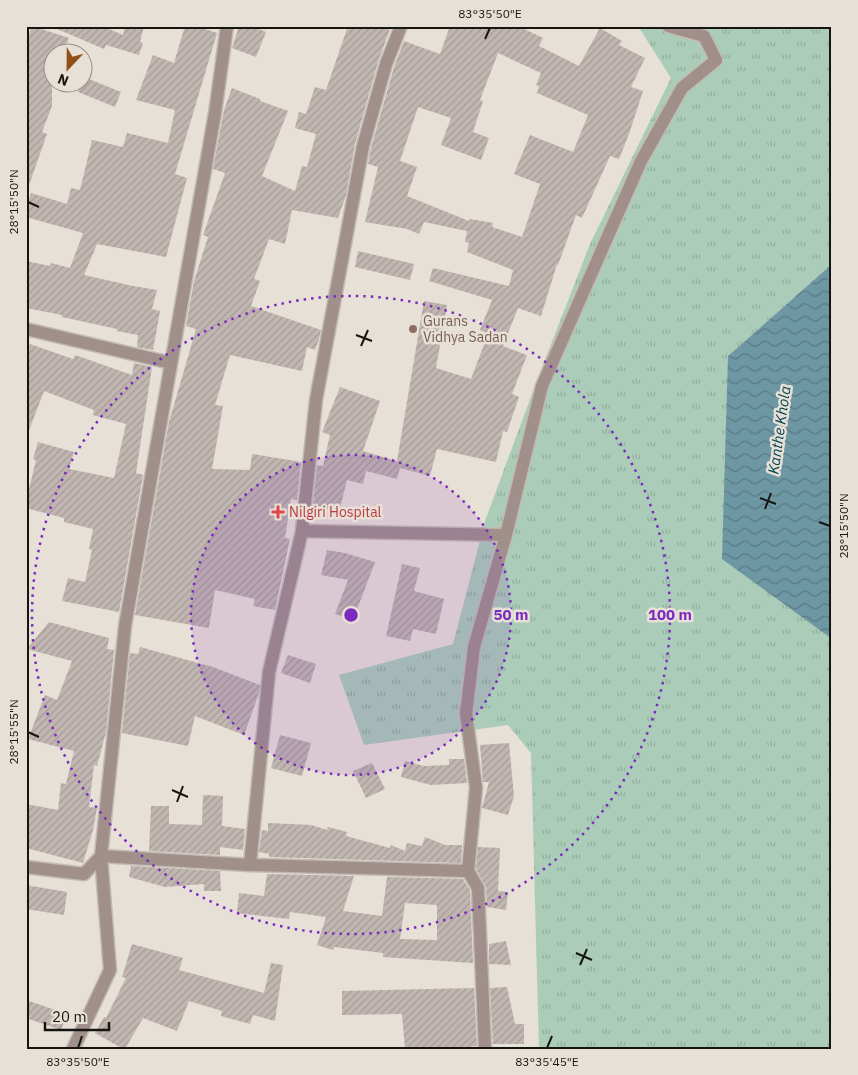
<svg xmlns="http://www.w3.org/2000/svg" width="858" height="1075" font-family="'IBM Plex Sans',sans-serif">
  <style>
    .grass { fill: url(#grass-tufts) }
    .water { fill: url(#water-waves) }
    .building { fill: url(#building-hatch); fill-rule: evenodd }
    .lines { fill: none; stroke-linecap: round; stroke-linejoin: round }
    .minor-casing { stroke: #c2bbb3; stroke-width: 15 }
    .minor { stroke: #a08f8a; stroke-width: 12 }
    .ticks { fill: none; stroke: #171512; stroke-width: 2 }
    .ring { fill: none; stroke: #7b2cbf; stroke-width: 2.5; stroke-dasharray: 2.5 5 }
    .education-dot { fill: #8d6e63; stroke: #e7e0d6; stroke-width: 2 }
    .health-dot { fill: #e0444e; stroke: #e7e0d6; stroke-width: 2 }
    .labels { text-anchor: middle; dominant-baseline: central; stroke-width: 5; stroke-linejoin: round; paint-order: stroke }
    .education-label { font-size: 14px; fill: #785e54; stroke: #e7e0d6; text-anchor: start }
    .health-label { font-size: 14px; fill: #be3a42; stroke: #e7e0d6; text-anchor: start }
    .water-label { font-size: 15px; font-style: italic; fill: #074655; stroke: #e7e0d6 }
    .centre { fill: #7b2cbf; stroke: #e7e0d6; stroke-width: 2.5 }
    .ring-label { font-size: 15px; text-anchor: middle; font-weight: bold; fill: #7b2cbf; stroke: #e7e0d6; stroke-width: 5; stroke-linejoin: round; paint-order: stroke }
    .neatline { fill: none; stroke: #171512; stroke-width: 2 }
    .ticks-label { font-size: 12px; text-anchor: middle; fill: #171512 }
  </style>
  <defs>
    <pattern id="grass-tufts" width="24" height="20" patternUnits="userSpaceOnUse" patternTransform="scale(1.25)"><rect width="24" height="20" fill="#abccb8"/><path d="M3 7l-1-3M5 7V3M7 7l1-3M15 17l-1-3M17 17v-4M19 17l1-3" fill="none" stroke="#92ae9d"/></pattern>
    <pattern id="water-waves" width="16" height="10" patternUnits="userSpaceOnUse" patternTransform="scale(1.25)"><rect width="16" height="10" fill="#6e97a4"/><path d="M0 5q4-4 8 0t8 0" fill="none" stroke="#597a84"/></pattern>
    <pattern id="building-hatch" width="6" height="6" patternUnits="userSpaceOnUse" patternTransform="scale(1.25)"><rect width="6" height="6" fill="#c1b6b1"/><path d="M-1 1l2-2M0 6l6-6M5 7l2-2" fill="none" stroke="#a59c97"/></pattern>
  </defs>
  <rect width="100%" height="100%" fill="#e7e0d6"/>
  <path class="grass" d="M638,26H832V264L728,356L823,632L832,639V1049H539L531,753L508,725L364,745L339,675L453,644L485,521L536,383L590,244L671,78Z"/>
  <path class="water" d="M832,264V639L722,559L728,356Z"/>
  <path class="building" d="M32,26L69,38L64,52H52V106L42,132L47,134L29,185L26,184V42Z
    M50,26H102L123,35L125,26H144L140,42L143,43L139,55L106,45L104,49Z
    M185,26H196L217,33L175,174L187,178L166,257L97,244L84,275L133,286L157,290L152,309L160,311L153,350L137,347L138,335L117,331V329L62,317V315L26,308V261L50,266L51,263L70,268L83,233L26,217V209L31,193L67,204L71,188L80,190L92,140L123,147L127,133L168,143L175,110L136,100L153,55L174,63Z
    M239,26H252L266,32L256,57L232,48Z
    M348,26H391L378,62L355,144L346,195L338,218L292,210L285,244L269,239L254,279L260,281L251,306L321,330L319,339L315,350L307,347L302,371L230,355L215,405L223,406L212,469L250,470L252,454L301,462L297,500L291,499L285,538L290,539L275,610L253,606L255,599L215,590L209,628L135,615L169,422L196,329L186,326L194,281L208,237L203,235L225,173L213,169L224,110L232,88L260,99V101L288,111L262,176L295,191L302,166L307,167L316,134L295,128L299,112L306,114L315,87L326,90Z
    M450,26H518L543,38L539,46L579,66L600,28L622,41L619,45L645,58L631,87L643,91L629,134L619,159L610,156L582,218L576,215L558,265L557,264L541,316L518,308L503,346L527,355L512,394L519,397L507,432L503,431L496,462L437,449L430,476L400,468L397,479L366,471L363,484L347,480L339,512L313,505L317,465L323,466L330,435L322,432L340,387L380,401L363,451L397,461L424,301L447,305L436,368L471,379L488,334L480,330L492,300L429,281L433,268L509,286L513,270L467,252L469,243L465,242L467,231L424,222L419,234L407,229L365,222L378,167L368,164L371,148L394,67L404,41L440,54ZM498,53L541,73L536,85L539,86L537,93L588,115L573,152L530,135L514,174L540,184L522,237L492,227L493,223L470,219L469,221L407,196L417,167L400,161L418,107L451,118L441,145L481,160L489,138L473,132L483,101L480,100Z
    M84,77L121,92L115,107L78,92Z
    M358,251L414,264L410,280L355,267Z
    M30,344L73,359L75,355L132,375L134,363L152,367L136,473L143,475L119,612L62,601L68,578L85,582L92,550L89,549L93,529L64,522V518L26,508V502L36,460L33,459L38,442L74,452L69,469L114,478L126,424L93,415L94,410L44,391L28,433H26V355Z
    M327,550L345,553L375,562L353,620L335,614L348,580L321,575Z
    M402,564L420,568L414,591L444,599L436,634L413,629L410,641L386,636Z
    M49,622L109,638L107,649L114,650L106,732L97,766L94,765L89,807L97,808L93,830L83,863L26,848V804L58,810L61,783L66,784L74,751L28,739L45,695L57,700L72,661L27,649Z
    M140,647L213,667L260,685L259,693L244,735L195,716L188,746L122,733L130,653L138,654Z
    M288,655L316,664L310,683L281,673Z
    M280,735L311,743L302,776L271,768Z
    M509,743L514,796L508,815L482,808L489,782H483L480,745Z
    M449,759H464L467,783L431,785L401,777L405,761L424,766L449,765Z
    M372,763L385,789L366,798L353,771Z
    M203,795L223,796L222,826L245,829L243,850L220,847V855L149,851L151,806H169V824L202,825Z
    M268,823L311,825L327,830L328,827L347,832L346,836L390,848L391,845L405,851L407,843L422,846L425,837L445,845H462L461,863L269,857V854L259,852L262,830L268,831Z
    M478,847L500,848L498,891L508,892L506,910L487,907L486,887L476,869Z
    M131,866L220,871L221,891H204V884L165,887L129,877Z
    M267,874L354,876L343,911L382,916L387,877L463,879L470,890L473,963L383,957V953L334,947L333,950L317,945L326,917L290,912L289,919L237,913L239,893L264,896ZM405,903L437,905V940L400,939Z
    M26,885L67,892L64,915L26,909Z
    M506,941L511,965L489,964V944Z
    M132,944L183,958L179,970L264,993L271,963L283,965L275,1021L253,1015L250,1024L221,1016L222,1011L189,1001L177,1031L143,1018L125,1049H123L95,1033L104,1017L106,1018L126,978L122,977Z
    M507,987L515,1024H524V1044H493L490,988Z
    M474,988L477,1046L452,1049H405L402,1014L342,1015V991Z
    M26,1000L67,1014L61,1030L26,1018Z"/>
  <g class="lines">
    <defs>
      <path id="minor" d="M401,26L386,64L363,146L316,400L302,531L506,535
        M26,329L171,363
        M250,865L269,672L302,531
        M26,867L84,874L101,856L250,865L468,871
        M73,1049L110,970L101,856L125,626L215,113L227,26
        M485,1049L478,888L468,871L476,788L466,714L474,647L506,535L542,386L641,161L682,88L716,60L704,36L668,26"/>
    </defs>
    <use href="#minor" class="minor-casing"/>
    <use href="#minor" class="minor"/>
  </g>
  <path class="ticks" d="M485,39L490,28M28,202L39,207M356,335L372,341M361,346L368,330M760,498L776,504M765,509L771,493M819,522L830,526M28,732L39,737M172,790L188,797M177,802L183,786M576,953L592,960M580,965L587,949M78,1048L82,1036M547,1048L552,1036"/>
  <circle cx="351" cy="615" r="160" fill="#7b2cbf" fill-opacity=".12"/>
  <g class="ring">
    <circle cx="351" cy="615" r="160"/>
    <circle cx="351" cy="615" r="319"/>
  </g>
  <circle class="education-dot" cx="413" cy="329" r="5"/>
  <path class="health-dot" d="M275.5 504.5h5v5h5v5h-5v5h-5v-5h-5v-5h5z"/>
  <g class="labels">
    <g class="education-label">
      <text x="423" y="321">Gurans<tspan x="423" dy="16">Vidhya Sadan</tspan></text>
    </g>
    <g class="health-label">
      <text x="289" y="512">Nilgiri Hospital</text>
    </g>
    <g class="water-label">
      <text transform="translate(779 430) rotate(-82)">Kanthe Khola</text>
    </g>
  </g>
  <circle cx="351" cy="615" r="8" class="centre"/>
  <g class="ring-label">
    <text x="511" y="620">50 m</text>
    <text x="670" y="620">100 m</text>
  </g>
  <rect width="858" height="1075" fill="none" stroke="#e7e0d6" stroke-width="55"/>
  <g transform="translate(68 68) rotate(202)"><circle r="24" fill="#e7e0d6" stroke="#948f88"/>
  <path d="M0-4L9 19L0 12L-9 19Z" fill="#90501a"/>
  <text y="-8" font-size="14" font-weight="bold" text-anchor="middle" fill="#171512">N</text>
  </g>
  <path d="M45 1022v8h64v-8" fill="none" stroke="#171512" stroke-width="2.5"/>
  <text x="52" y="1022" font-size="15" fill="#171512" stroke="#e7e0d6" stroke-width="4" paint-order="stroke">20 m</text>
  <rect x="28" y="28" width="802" height="1020" class="neatline"/>
  <g class="ticks-label">
    <text x="490" y="18">83°35'50"E</text>
    <text transform="translate(14 202) rotate(-90)" y="4">28°15'50"N</text>
    <text transform="translate(844 526) rotate(-90)" y="4">28°15'50"N</text>
    <text transform="translate(14 732) rotate(-90)" y="4">28°15'55"N</text>
    <text x="78" y="1066">83°35'50"E</text>
    <text x="547" y="1066">83°35'45"E</text>
  </g>
</svg>
